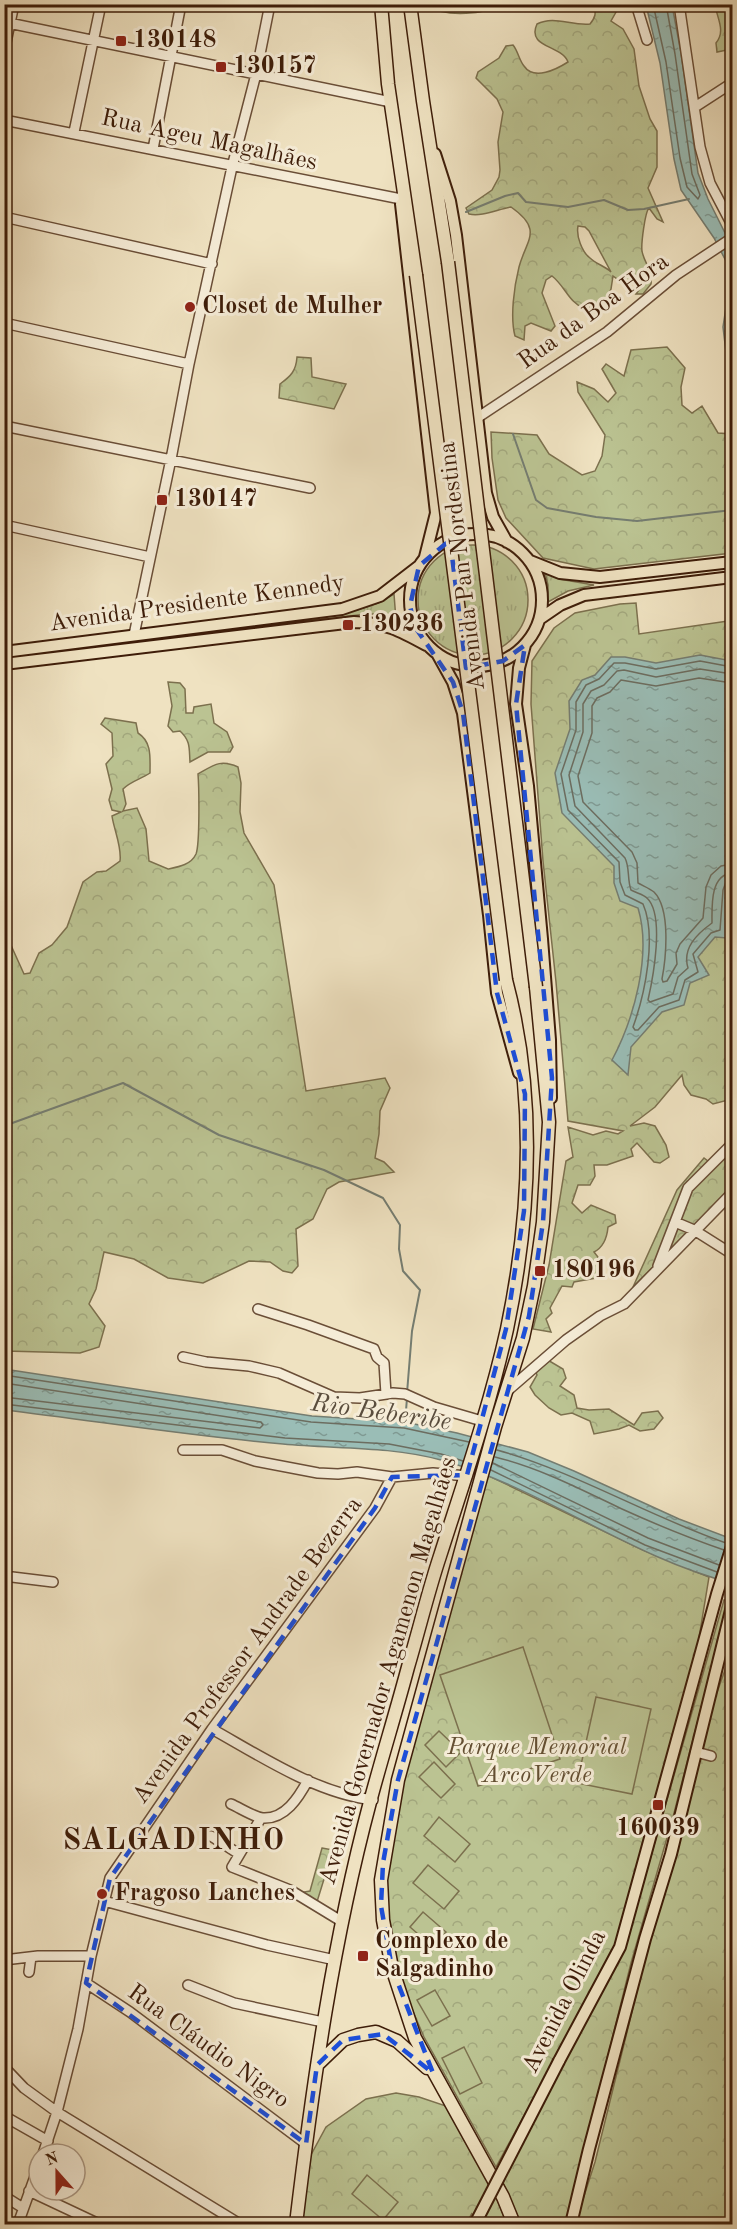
<svg xmlns="http://www.w3.org/2000/svg" width="737" height="2229" font-family="'Old Standard TT',serif">
  <style>
    .grass { fill: url(#grass-tufts); stroke: #7c704e; stroke-width: 1.5 }
    .forest { fill: url(#forest-crowns); stroke: #7c704e; stroke-width: 1.5; fill-rule: evenodd }
    .pitch { fill: #bbc392; stroke: #7c704e; stroke-width: 1.5 }
    .water { fill: url(#water-ripples); stroke: #757d71; stroke-width: 1.5 }
    .lines { fill: none; stroke-linecap: round; stroke-linejoin: round }
    .shore { stroke: #6c6d60; stroke-width: 1.5 }
    .stream { stroke: #757d71; stroke-width: 2 }
    .minor-casing { stroke: #6a4e37; stroke-width: 12 }
    .major-casing { stroke: #3e1d09; stroke-width: 14 }
    .highway-casing { stroke: #3e1d09; stroke-width: 15 }
    .minor { stroke: #f5ecd7; stroke-width: 9 }
    .major { stroke: #efe2c1; stroke-width: 10 }
    .highway { stroke: #efe2c1; stroke-width: 12 }
    .major-bridge-casing { stroke: #3e1d09; stroke-width: 14; stroke-linecap: butt }
    .highway-bridge-casing { stroke: #3e1d09; stroke-width: 15; stroke-linecap: butt }
    .major-bridge { stroke: #efe2c1; stroke-width: 10 }
    .highway-bridge { stroke: #efe2c1; stroke-width: 12 }
    .marked { fill: none; stroke: #1d4ed8; stroke-width: 4.5; stroke-dasharray: 12 8; stroke-linejoin: round }
    .poi-dot { fill: #8f2418; stroke: #f5ecd7; stroke-width: 2 }
    .labels { text-anchor: middle; dominant-baseline: central; stroke-width: 6; stroke-linejoin: round; paint-order: stroke }
    .poi-label { font-size: 24px; font-weight: bold; fill: #3e1d09; stroke: #f5ecd7; text-anchor: start }
    .street-label { font-size: 24px; fill: #3e1d09; stroke: #f5ecd7 }
    .park-label { font-size: 24px; font-style: italic; fill: #644f32; stroke: #f5ecd7 }
    .water-label { font-size: 26px; font-style: italic; fill: #5a4d3d; stroke: #f5ecd7 }
    .district-label { font-size: 30px; font-weight: bold; letter-spacing: 1.5px; fill: #3e1d09; stroke: #f5ecd7 }
  </style>
  <defs>
    <pattern id="grass-tufts" width="24" height="20" patternUnits="userSpaceOnUse" patternTransform="scale(1.5)"><rect width="24" height="20" fill="#bbc392"/><path d="M3 7l-1-3M5 7V3M7 7l1-3M15 17l-1-3M17 17v-4M19 17l1-3" fill="none" stroke="#a2a77d"/></pattern>
    <pattern id="forest-crowns" width="20" height="18" patternUnits="userSpaceOnUse" patternTransform="scale(1.5)"><rect width="20" height="18" fill="#bbc392"/><path d="M2 6a3 3 0 1 1 6 0M12 15a3 3 0 1 1 6 0" fill="none" stroke="#a2a77d"/></pattern>
    <pattern id="water-ripples" width="26" height="14" patternUnits="userSpaceOnUse" patternTransform="scale(1.5)"><rect width="26" height="14" fill="#9abdb6"/><path d="M2 4q2-2 4 0t4 0M15 11q2-2 4 0t4 0" fill="none" stroke="#7f9992"/></pattern>
  </defs>
  <rect width="100%" height="100%" fill="#efe2c1"/>
  <filter id="stains"><feTurbulence type="fractalNoise" baseFrequency=".00333" numOctaves="4"/><feColorMatrix values="0 0 0 0 .2 0 0 0 0 .09 0 0 0 0 .02 0 0 0 .5 -.17"/></filter>
  <radialGradient id="worn" r=".72"><stop offset=".6" stop-color="#630" stop-opacity="0"/><stop offset="1" stop-color="#630" stop-opacity=".3"/></radialGradient>
  <path class="grass" d="M418 600a55 55 0 1 1 110 0a55 55 0 1 1-110 0Z
    M545,572L559,579L594,585L568,591L548,602V585Z
    M394,594L396,620L379,614H366L229,631L228,627L357,610L378,603Z"/>
  <path class="forest" d="M426,5H506C484,13 448,19 426,5Z
    M593,5H620L611,21L623,29L634,49L639,86L650,119L657,131V167L648,188L663,222L657,219L649,208C645,212 641,244 642,251C644,263 653,270 651,284L643,294H636L648,277L642,273L633,283L620,281L613,276L611,289L605,302L585,309C569,303 565,286 552,276L546,280L542,293L555,326L551,331L531,323L525,326L524,340L515,336C510,317 514,287 519,267C526,240 544,230 511,207C498,209 482,217 469,214L466,208L492,190L499,177L500,170L498,142L503,112L497,99L476,78L478,72L499,58L506,46L513,45C518,51 519,60 524,66C534,81 557,69 568,62C562,45 526,48 537,24C554,15 571,26 590,24C595,18 597,13 593,5ZM578,226L585,227L589,231L611,272C605,266 596,264 590,258C582,252 576,236 578,226Z
    M715,5H732V49L717,52L716,43C726,31 717,18 715,5Z
    M667,347L685,368L681,387L682,405L692,413L702,406L718,433L732,434V553L594,569L543,558L506,518L498,500L492,458L491,432L537,435L549,454L582,475L595,471L602,456L605,435L578,392L577,382L594,389L608,402L616,393L602,369L606,364L624,376L631,350Z
    M297,357L311,358L312,377L346,384L334,409L279,398L280,384C291,376 296,371 297,357Z
    M636,603L639,634L728,621L732,622V1099L713,1104L706,1099L691,1095L684,1085L682,1075L655,1107L630,1126L644,1123L655,1126L666,1145L669,1157L660,1163L654,1162L637,1143L631,1149L633,1156L607,1165H594L595,1176L590,1185H578L572,1203L582,1213L591,1205L615,1215L616,1223L608,1227C607,1238 604,1247 594,1252L601,1261V1271L596,1278L574,1282L572,1287L562,1286L550,1308L552,1313L546,1319L551,1332L533,1329L549,1265L566,1161L573,1157L568,1127L593,1135L606,1131L618,1134L623,1131L568,1121L556,982L543,861L531,704L532,661L554,628L575,613L620,604Z
    M168,682L180,683L185,689L186,713H193L194,707L211,704L214,723L227,732L233,747L230,752H208L190,762C189,749 191,741 180,731L173,732L168,726L172,706Z
    M105,718L136,723L138,733C152,742 150,757 150,773C141,779 131,781 123,789L126,804L123,811L137,808L146,829L149,861L168,869C178,867 191,865 196,854C200,844 199,787 198,774C214,765 220,759 238,767L241,783L240,812L244,833L274,885L306,1091L385,1078L390,1088L380,1111L379,1134L375,1158L384,1162L394,1172L339,1182L327,1189L313,1219L296,1229L298,1266L292,1273L283,1271L270,1262L249,1261L203,1283L168,1278L134,1259L104,1252L96,1289L89,1304L105,1326L99,1347L80,1353L5,1351V944L9,941L24,974L30,973L39,953L52,945L67,927L83,882L97,872L106,871L120,861C122,847 114,830 112,816L121,812L112,810L109,800L112,789L106,764L113,756L112,733L101,724Z
    M732,1149V1189L633,1287L677,1190L704,1158L712,1164Z
    M546,1359L563,1369L566,1378L560,1386L574,1395L577,1408L589,1410L609,1409L634,1425L642,1413L658,1411L663,1418L654,1429L640,1431L629,1425L619,1429L594,1434L590,1421L572,1413L561,1415L549,1408L535,1395L530,1387L537,1375L535,1370Z
    M485,1474L643,1550L709,1577L694,1668L620,1940L496,2167L424,2037L408,2000L385,1941L379,1890L400,1783Z
    M729,1599L673,1817L631,1963L566,2224H521L499,2174L625,1947L724,1600Z
    M732,1650V2224H575L595,2162L696,1752Z
    M322,1848L333,1850L316,1905L307,1898L304,1892L310,1891Z
    M396,2093L419,2097L449,2107L489,2180L507,2224H468L472,2213L466,2224H298L305,2166L326,2127L366,2099Z"/>
  <path class="pitch" d="M523,1647L560,1759L478,1786L440,1675Z
    M596,1697L651,1709L632,1794L577,1783Z
    M439,1731L461,1752L446,1767L425,1745Z
    M434,1762L455,1784L441,1798L419,1777Z
    M439,1817L470,1844L455,1862L424,1836Z
    M428,1865L459,1891L444,1909L413,1883Z
    M423,1912L446,1932L433,1947L410,1927Z
    M435,1990L450,2016L432,2026L417,2000Z
    M464,2047L482,2083L460,2094L442,2058Z
    M367,2175L398,2202L383,2220L352,2194Z"/>
  <path class="water" d="M646,5H672L681,53L698,173L708,199L732,247V370L726,352L723,327L730,281L728,265L714,238L681,190L674,159L660,63Z
    M700,655L732,661V882C724,898 726,920 727,938L715,937L698,957L709,975L690,983L684,1005L662,1012L631,1047L628,1075L612,1060C634,1019 652,954 638,908L620,901L614,883V866L562,813L555,773L570,729L569,701L582,680L595,675L611,657H625L656,663Z
    M4,1369L312,1416L405,1422L457,1433L528,1452L574,1471L679,1519L732,1539V1583C629,1557 543,1488 441,1460C389,1446 336,1449 283,1444C190,1436 97,1421 5,1410Z"/>
  <g class="lines">
    <path class="shore" d="M653,4L666,62L680,158L687,187L698,199L700,195L692,174L675,54L666,4
      M732,667L700,661L656,669L625,663H614L599,679L586,685L576,702V730L561,774L568,810L619,862L620,882L625,895L643,904C657,936 645,994 633,1027L635,1030H638L659,1007L679,1000L685,980L698,972L693,954L711,933L720,930L723,890L726,882L732,881
      M732,674L700,669L656,677L624,670L617,671L604,685L591,691L583,704V732L569,775L575,806L625,858C630,868 627,879 631,890C636,893 643,894 647,898C665,915 653,978 648,1000L650,1002L673,994L678,977L688,968C682,948 697,934 712,923C712,906 710,875 732,873
      M732,683L699,678L656,686L621,680L610,692L597,698L592,706V733L578,776L583,802L632,852L637,863L638,883C643,886 649,888 654,892C671,909 666,958 662,979L663,982L667,981L677,964L676,953L680,944L703,918L706,887L711,875L721,866L732,864
      M4,1375L311,1422L404,1428L469,1442
      M4,1383L261,1422L263,1425L260,1428L4,1397
      M4,1404L285,1438L389,1444L441,1454L463,1461
      M497,1450C576,1472 648,1516 726,1543
      M495,1457C540,1468 580,1489 622,1509C655,1524 689,1538 724,1550
      M493,1463L648,1538L719,1565
      M491,1470L645,1545L717,1572"/>
    <path class="stream" d="M466,212L505,196L518,193L526,202L568,207L604,200L628,210L644,209L689,199
      M513,434L536,500L547,508L596,517L637,521L732,510
      M4,1126L123,1083L219,1135L324,1170L383,1198L400,1225L399,1249L403,1271L420,1290L412,1331L407,1393
      M405,1423L407,1398"/>
    <defs>
      <path id="minor" d="M636,4L647,40
        M679,4L700,147L710,183L732,225
        M4,22L391,102
        M4,52L14,4
        M695,107L732,83
        M4,120L406,200
        M74,132L101,4
        M153,149L181,4
        M4,217L212,264
        M4,323L189,364
        M477,418L607,332L676,275L732,238
        M4,426L310,488
        M4,525L150,557
        M134,635L171,459L189,364L232,167L256,74L270,4
        M675,1222L694,1230L732,1254
        M658,1266L688,1188L732,1144
        M258,1309L308,1325L374,1349L377,1357L384,1363L386,1394
        M183,1357L206,1362L249,1366L279,1373L334,1397L360,1398L393,1393L405,1394L434,1407L482,1421
        M506,1392L566,1340L600,1316L624,1304L732,1193
        M183,1450H222L255,1461L318,1473L338,1474L357,1472L392,1477L433,1473L467,1476
        M4,1576L53,1582
        M212,1729C262,1757 316,1793 373,1800
        M696,1752L711,1756
        M231,1804C240,1808 252,1816 262,1818C285,1820 299,1797 308,1780
        M261,1818L232,1867L290,1890L341,1921
        M211,1836L239,1854
        M104,1901L267,1945L335,1960
        M4,1960L38,1956H91
        M29,1972L31,1957
        M86,1983L130,2012L306,2144
        M188,1985L234,2003L323,2022
        M4,2067L24,2088L57,2112L240,2224
        M4,2116L48,2141
        M43,2154L57,2112L78,2029L91,1956L110,1878L212,1729L375,1508L392,1477
        M29,2191L99,2224
        M4,2196L23,2208
        M18,2224L39,2165"/>
      <path id="major" d="M435,154L450,201L456,235L486,493L493,517L507,542
        M401,204L436,513L425,557
        M410 600a66 66 0 1 1 132 0a66 66 0 1 1-132 0Z
        M530,561L560,573L600,577L732,562
        M541,618L560,605L584,595L732,577
        M525,645L519,668L516,704L528,786L542,939L550,1040L551,1098
        M4,652L342,609L380,596L419,566
        M438,655L453,682L463,713L489,915L497,993L519,1073
        M4,664L354,622C386,623 399,630 426,645
        M559,2061L620,1947L717,1594L732,1546
        M571,2224L589,2149L645,1939L671,1854L732,1606"/>
      <path id="highway" d="M381,4L388,84L416,275
        M410,4L423,101L448,262
        M317,2065L343,2040L358,2035L376,2032L397,2041L427,2068
        M296,2224C313,2082 333,1941 370,1802C382,1757 396,1712 408,1667C419,1630 428,1592 440,1556C464,1481 490,1406 507,1329C531,1214 536,1093 506,980
        M514,2224L503,2197L415,2038L392,1968L383,1920L381,1880L398,1780L495,1427L523,1338L534,1286L543,1222L549,1122L536,987"/>
    </defs>
    <use href="#minor" class="minor-casing"/>
    <use href="#major" class="major-casing"/>
    <use href="#highway" class="highway-casing"/>
    <use href="#minor" class="minor"/>
    <use href="#major" class="major"/>
    <use href="#highway" class="highway"/>
    <defs>
      <path id="major-bridge" d="M475,2224L559,2061"/>
      <path id="highway-bridge" d="M448,262L536,987
        M416,275L506,980"/>
    </defs>
    <use href="#major-bridge" class="major-bridge-casing"/>
    <use href="#highway-bridge" class="highway-bridge-casing"/>
    <use href="#major-bridge" class="major-bridge"/>
    <use href="#highway-bridge" class="highway-bridge"/>
  </g>
  <path class="marked" d="M450,540L466,668L503,661L525,645L516,704L552,1078L543,1222L529,1316L398,1780L383,1863L381,1906L392,1968L433,2073L383,2034L343,2040L317,2065L306,2144L86,1983L110,1878L375,1508L392,1477L467,1475L506,1329L524,1211L525,1094L497,993L463,713L453,682L415,627L410,606L419,566Z"/>
  <g class="poi-dot">
    <rect x="115" y="35" width="12" height="12" rx="3"/>
    <rect x="215" y="61" width="12" height="12" rx="3"/>
    <circle cx="190" cy="307" r="6"/>
    <rect x="156" y="494" width="12" height="12" rx="3"/>
    <rect x="342" y="619" width="12" height="12" rx="3"/>
    <rect x="534" y="1265" width="12" height="12" rx="3"/>
    <rect x="652" y="1799" width="12" height="12" rx="3"/>
    <circle cx="102" cy="1894" r="6"/>
    <rect x="357" y="1950" width="12" height="12" rx="3"/>
  </g>
  <g class="labels">
    <g class="poi-label">
      <text x="133" y="41">130148</text>
      <text x="233" y="67">130157</text>
      <text x="202" y="307">Closet de Mulher</text>
      <text x="174" y="500">130147</text>
      <text x="360" y="625">130236</text>
      <text x="552" y="1271">180196</text>
      <text x="658" y="1829" text-anchor="middle">160039</text>
      <text x="114" y="1894">Fragoso Lanches</text>
      <text x="375" y="1942">Complexo de<tspan x="375" dy="28">Salgadinho</tspan></text>
    </g>
    <g class="street-label">
      <text transform="translate(209 141) rotate(12)">Rua Ageu Magalhães</text>
      <text transform="translate(594 312) rotate(-36)">Rua da Boa Hora</text>
      <text transform="translate(463 566) rotate(-97)">Avenida Pan Nordestina</text>
      <text transform="translate(197 604) rotate(-8)">Avenida Presidente Kennedy</text>
      <text transform="translate(248 1651) rotate(-54)">Avenida Professor Andrade Bezerra</text>
      <text transform="translate(389 1671) rotate(-74)">Avenida Governador Agamenon Magalhães</text>
      <text transform="translate(565 2002) rotate(-63)">Avenida Olinda</text>
      <text transform="translate(208 2047) rotate(36)">Rua Cláudio Nigro</text>
    </g>
    <g class="park-label">
      <text x="537" y="1748">Parque Memorial<tspan x="537" dy="28">ArcoVerde</tspan></text>
    </g>
    <g class="water-label">
      <text transform="translate(381 1413) rotate(8)">Rio Beberibe</text>
    </g>
    <g class="district-label">
      <text x="174" y="1841">SALGADINHO</text>
    </g>
  </g>
  <rect width="737" height="2229" fill="none" stroke="#efe2c1" stroke-width="24"/>
  <rect x="6" y="6" width="725" height="2217" fill="none" stroke="#3e1d09" stroke-width="3"/>
  <rect x="12" y="12" width="713" height="2205" fill="none" stroke="#3e1d09" stroke-width="1.5"/>
  <g transform="translate(57 2172) rotate(339)"><circle r="28" fill="#f5ecd7" stroke="#ac9985" stroke-width="1.5"/>
  <path d="M0-4.5L10 22L0 15L-10 22Z" fill="#8f2418"/>
  <text y="-9" font-size="16" font-weight="bold" text-anchor="middle" fill="#3e1d09">N</text>
  </g>
  <rect width="100%" height="100%" filter="url(#stains)"/>
  <rect width="100%" height="100%" fill="url(#worn)"/>
</svg>
